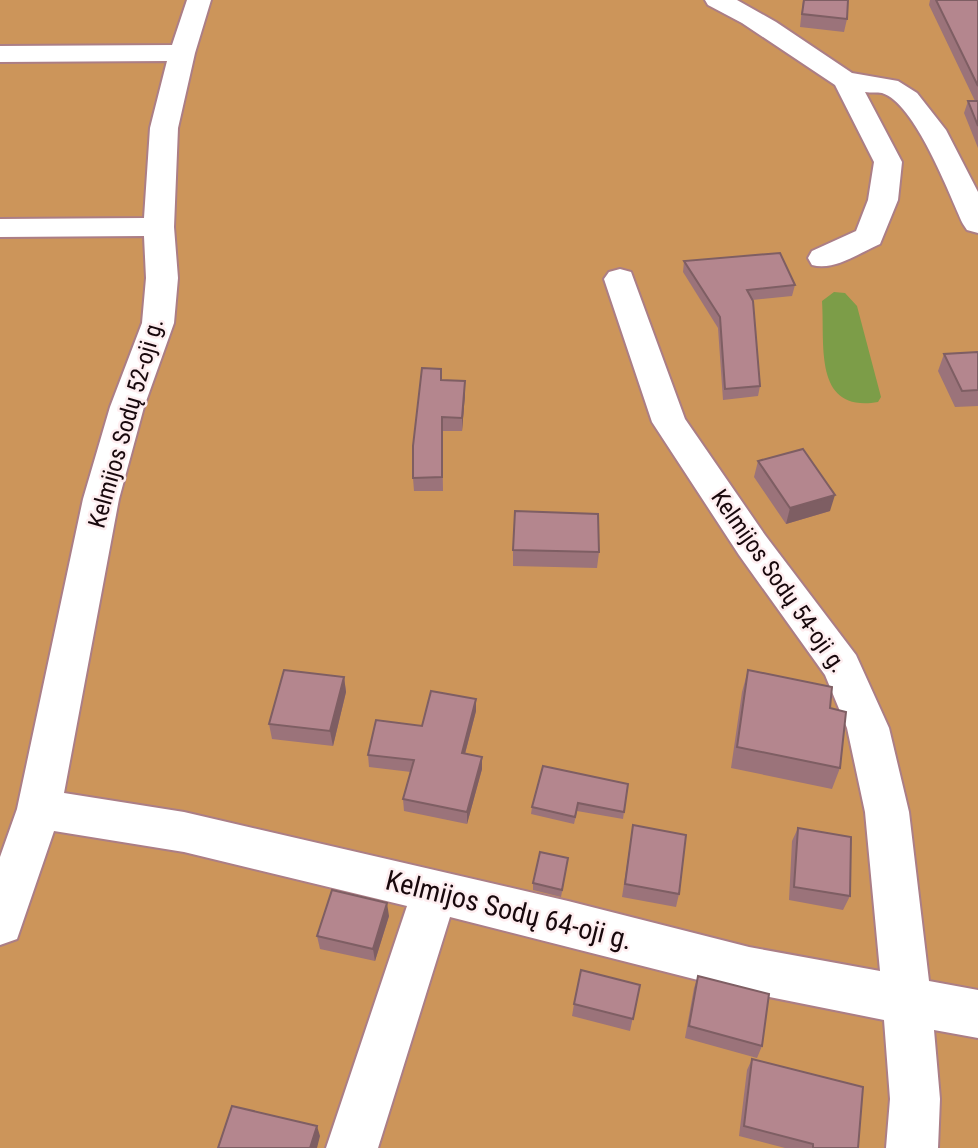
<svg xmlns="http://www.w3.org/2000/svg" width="978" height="1148" font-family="'Roboto Condensed',sans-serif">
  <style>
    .green { fill: #cc955a }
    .water { fill: #7c9d48 }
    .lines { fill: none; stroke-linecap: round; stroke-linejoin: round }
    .street-casing { stroke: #ab7e86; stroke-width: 4 }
    .street { fill: #fff; fill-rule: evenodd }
    .wall { fill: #9b737a }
    .shaded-wall { fill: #7e5e63 }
    .building { fill: #b4868e; stroke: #7e5e63; stroke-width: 2 }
    .labels { text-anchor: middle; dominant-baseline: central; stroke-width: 5; stroke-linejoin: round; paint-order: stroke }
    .street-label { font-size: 24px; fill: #18080c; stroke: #feeef0 }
    .near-street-label { font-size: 28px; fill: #18080c; stroke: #feeef0 }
  </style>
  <rect width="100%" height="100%" fill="#f4c3cb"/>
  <path class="green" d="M0,0H978V1148H0Z"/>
  <path class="water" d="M834,292L845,293L857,306L881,397L878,402C813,413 825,346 822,301Z"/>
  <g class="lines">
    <defs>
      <path id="street" d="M187,0H211L195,53L178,128L174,227L178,278L174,323L144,407L119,499L64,793L184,812L568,901L749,947L880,971L865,812L847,728L825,675L739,555L652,422L604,279L609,272L620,269L631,272L685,419L765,535L856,655L889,728L909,812L929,981L978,990V1038L934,1030L940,1099L938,1148H886L890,1099L884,1020L749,993L450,917L378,1148H326L407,906L184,852L54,831L17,939L0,945V857L17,809L83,499L110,407L142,323L146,278L144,236L0,237V219L144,218L150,128L167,61L0,62V46L172,45Z
        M705,0H737L776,22L852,73L898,81L917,93L946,130L978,192V233L967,230L963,224C949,194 915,103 882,93C877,92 871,93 865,92L902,162L898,200L880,244C859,253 835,271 812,265L808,258L812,251L856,231L868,200L874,162L835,85L742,23L708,5Z"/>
    </defs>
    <use href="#street" class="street-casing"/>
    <use href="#street" class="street"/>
  </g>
  <path class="wall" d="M803,0H848L847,19L844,32L800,27Z
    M930,0H978V148L964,113L968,101H975L929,5Z
    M684,261L795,285L792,296L752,300L760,386L758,396L723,400L718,328L683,272Z
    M978,352V406L955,407L938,371L944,354Z
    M442,380L465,381V394L462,431H442L443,491H414L413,478Z
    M758,461L830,511L786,524L754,477Z
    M513,550L599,552L597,568L513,566Z
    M748,670L830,708L840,768L832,789L731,768L742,692Z
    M344,677L346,692L333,746L272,739L269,724Z
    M476,699V711L465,754L482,769L467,824L404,811L403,799L411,772L369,767L368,755Z
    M628,784L623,819L577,811L574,824L531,814L532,807Z
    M633,825L679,894L676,907L622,897Z
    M798,828L850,896L843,910L789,900L792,841Z
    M567,865L561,897L533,890V883Z
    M389,916L375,961L320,949L317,936Z
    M698,976L762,1046L757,1058L685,1038L694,988Z
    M640,985L630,1031L572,1016L574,1004Z
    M752,1059L858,1148H785L739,1136L747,1070Z"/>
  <path class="shaded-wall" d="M465,381V394L462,431V418Z
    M835,495L830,511L786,524L790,508Z
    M344,677L346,692L333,746L330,731Z
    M476,699V711L462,765V753Z
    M482,757V769L467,824V812Z
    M387,903L389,916L375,961L373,949Z
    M317,1126L320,1136L317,1148H310Z"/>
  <path class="building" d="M804,0H848L847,19L802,14Z
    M936,0H978V86Z
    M968,101H978V126Z
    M780,253L795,285L747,290L753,301L760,386L725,389L720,317L684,261Z
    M978,352V390L962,391L944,354Z
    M422,368L441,369V380L465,381L462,418L442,417V477L413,478V446Z
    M803,449L835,495L790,508L758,461Z
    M515,511L598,514L599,552L513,550Z
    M284,670L344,677L330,731L269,724Z
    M748,670L832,687L830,708L846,712L840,768L737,747Z
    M431,691L476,699L462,753L482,757L467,812L403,799L414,760L368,755L376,720L422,726Z
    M543,766L628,784L624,812L578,803L575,817L532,807Z
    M633,825L686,835L679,894L625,884Z
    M798,828L851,837L850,896L794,887Z
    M540,852L568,858L562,890L533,883Z
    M332,890L387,903L373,949L317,936Z
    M581,970L640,985L633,1019L574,1004Z
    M698,976L769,994L762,1046L689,1026Z
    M752,1059L863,1087L858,1148H813V1144L744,1126Z
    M232,1106L317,1126L310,1148H218Z"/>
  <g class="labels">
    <g class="street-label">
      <text transform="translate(126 423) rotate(-74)">Kelmijos Sodų 52-oji g.</text>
      <text transform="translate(779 581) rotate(55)">Kelmijos Sodų 54-oji g.</text>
    </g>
    <g class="near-street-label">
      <text transform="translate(509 910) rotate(14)">Kelmijos Sodų 64-oji g.</text>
    </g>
  </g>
</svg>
